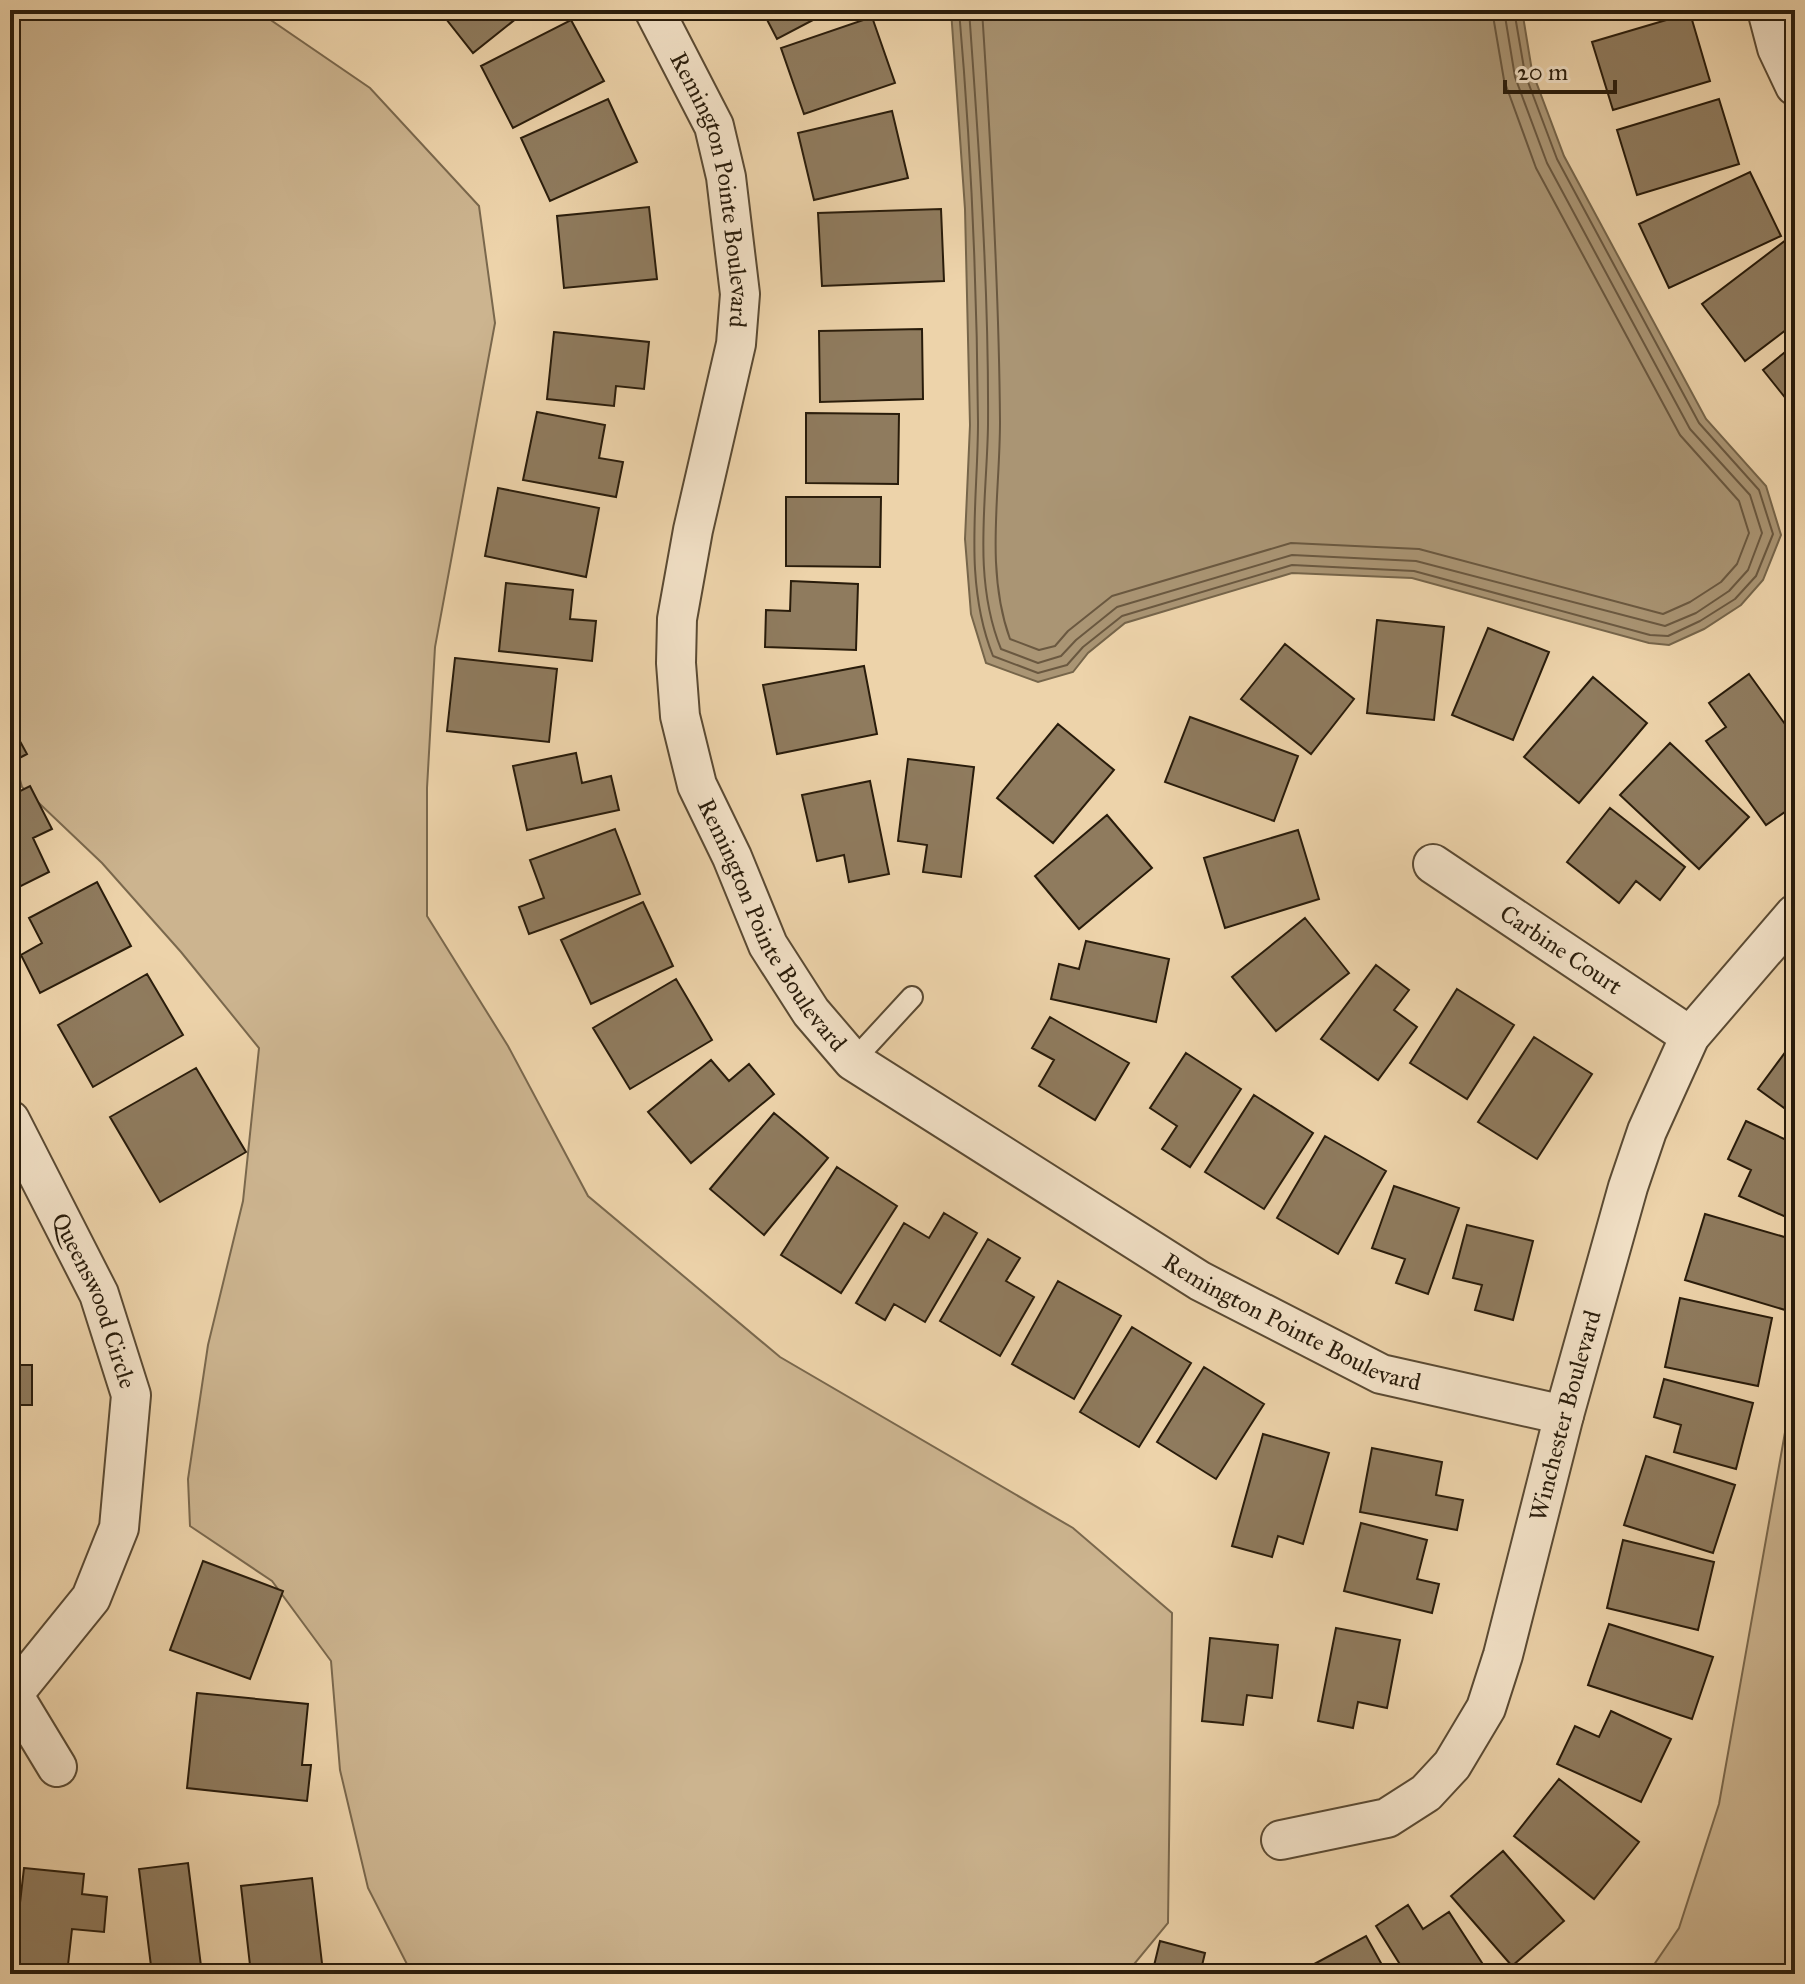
<svg xmlns="http://www.w3.org/2000/svg" width="1805" height="1984" font-family="'IM FELL Great Primer',serif">
  <style>
    .green { fill: #ccb48f; stroke: #7a684d; stroke-width: 2 }
    .water { fill: #aa9574; stroke: #76654a; stroke-width: 2 }
    .lines { fill: none; stroke-linecap: round; stroke-linejoin: round }
    .shore { stroke: #6a5840; stroke-width: 2 }
    .building { fill: #8f7b5e; stroke: #291c0b; stroke-width: 2 }
    .service-casing { stroke: #5a4a33; stroke-width: 24 }
    .minor-casing { stroke: #5a4a33; stroke-width: 42 }
    .service { stroke: #f3e2c8; stroke-width: 20 }
    .minor { stroke: #f3e2c8; stroke-width: 38 }
    .labels { text-anchor: middle; dominant-baseline: central; stroke-width: 6; stroke-linejoin: round; paint-order: stroke }
    .street-label { font-size: 24px; fill: #291c0b; stroke: #f3e2c8 }
  </style>
  <rect width="100%" height="100%" fill="#edd3aa"/>
  <filter id="stains"><feTurbulence type="fractalNoise" baseFrequency=".0025" numOctaves="4"/><feColorMatrix values="0 0 0 0 .2 0 0 0 0 .09 0 0 0 0 .02 0 0 0 .5 -.17"/></filter>
  <radialGradient id="worn" r=".72"><stop offset=".6" stop-color="#630" stop-opacity="0"/><stop offset="1" stop-color="#630" stop-opacity=".3"/></radialGradient>
  <path class="green" d="M10,10H256L370,88L479,206L495,323L435,647L427,788V916L508,1046L588,1196L780,1357L1073,1528L1172,1613L1168,1923L1126,1974H412L368,1888L340,1770L331,1661L272,1581L190,1526L188,1479L208,1345L243,1201L259,1048L181,952L102,863L22,787L10,744Z
    M1795,1376V1974H1644L1651,1969L1679,1928L1719,1804Z"/>
  <path class="water" d="M951,10H1522L1532,71L1564,156L1706,419L1766,486L1781,535L1763,580L1741,605L1704,629L1669,645L1649,643L1412,578L1292,573L1125,623L1088,653L1073,672L1038,682L986,663L971,614L965,539L970,425L965,209Z"/>
  <g class="lines">
    <path class="shore" d="M959,10C971,147 977,285 978,422C978,501 963,581 993,656L1038,673L1067,665L1083,647L1122,616L1292,565L1414,571L1650,635L1668,636L1700,621L1735,599L1756,576L1773,534L1759,490L1699,423L1557,159L1525,74L1514,10
      M969,10C979,148 989,287 988,425C987,499 972,578 1001,649L1038,663L1061,656L1076,640L1117,607L1292,555L1416,561L1665,626L1696,613L1729,591L1748,570L1762,533L1750,495L1690,429L1547,163L1515,77L1504,10
      M982,10C991,147 999,285 1000,422C1000,494 985,570 1010,639L1039,650L1055,646L1068,631L1112,596L1291,543L1419,549L1663,614L1690,602L1721,582L1737,564L1749,533L1739,501L1680,435L1536,168L1504,80L1492,10"/>
  </g>
  <path class="building" d="M439,10H527L473,53Z
    M762,10H832L777,39Z
    M1579,10H1632L1580,18Z
    M1690,13L1710,81L1613,110L1592,42Z
    M872,17L895,83L804,114L781,48Z
    M571,20L604,81L513,128L481,66Z
    M608,99L637,162L550,201L521,138Z
    M1719,99L1739,164L1637,195L1617,130Z
    M892,111L908,178L814,200L798,133Z
    M1750,172L1781,236L1669,288L1639,224Z
    M649,207L657,279L564,288L557,216Z
    M941,209L944,281L822,286L818,213Z
    M1786,240L1795,252V323L1745,361L1702,304Z
    M922,329L923,399L820,402L819,331Z
    M554,332L649,342L644,389L616,386L614,406L547,399Z
    M1795,344V410L1763,370Z
    M537,412L605,425L599,458L623,462L616,497L523,480Z
    M806,413L899,414L898,484L806,483Z
    M498,488L599,508L586,577L485,556Z
    M786,497H881L880,567L786,566Z
    M791,581L858,584L856,650L765,647L766,610L790,611Z
    M506,583L573,590L570,619L596,621L592,661L499,651Z
    M1377,620L1444,627L1434,720L1367,713Z
    M1488,628L1549,652L1513,740L1452,715Z
    M1285,644L1354,699L1311,754L1241,699Z
    M455,658L557,669L549,742L447,731Z
    M864,666L877,734L777,754L763,685Z
    M1749,674L1795,738V805L1766,825L1706,741L1726,727L1709,703Z
    M1593,677L1647,723L1579,803L1524,757Z
    M1190,717L1298,756L1274,821L1165,782Z
    M10,723L27,754L10,763Z
    M1058,724L1114,770L1053,843L997,798Z
    M1670,743L1749,817L1699,869L1620,795Z
    M576,753L582,783L611,776L619,810L527,830L513,766Z
    M908,759L974,767L961,877L923,872L927,845L898,841Z
    M870,781L889,874L849,882L844,855L817,861L802,795Z
    M30,786L52,829L33,838L49,872L19,887L10,868V796Z
    M1610,808L1685,867L1660,900L1636,881L1619,903L1567,862Z
    M1107,815L1152,868L1079,929L1035,876Z
    M615,829L640,894L529,934L519,907L544,898L530,860Z
    M1298,830L1319,899L1225,928L1204,858Z
    M97,882L131,946L40,993L21,955L42,943L29,918Z
    M643,902L673,966L591,1004L561,940Z
    M1305,918L1349,973L1276,1031L1232,977Z
    M1086,941L1169,959L1156,1022L1051,999L1059,964L1079,969Z
    M1376,965L1409,990L1394,1010L1417,1027L1378,1080L1321,1039Z
    M147,974L183,1035L93,1087L58,1025Z
    M676,979L712,1040L630,1089L593,1028Z
    M1457,989L1514,1025L1467,1099L1410,1063Z
    M1050,1017L1129,1063L1095,1120L1039,1086L1054,1060L1032,1048Z
    M1534,1037L1592,1074L1537,1159L1478,1122Z
    M1795,1039V1116L1758,1089Z
    M1186,1053L1241,1089L1190,1167L1162,1149L1177,1126L1150,1108Z
    M711,1060L729,1081L749,1064L774,1094L691,1163L648,1112Z
    M196,1068L246,1152L160,1202L110,1117Z
    M1254,1095L1313,1133L1264,1209L1205,1172Z
    M774,1113L828,1158L764,1235L710,1189Z
    M1746,1121L1795,1144V1221L1739,1196L1751,1170L1728,1159Z
    M1325,1136L1386,1171L1338,1254L1277,1218Z
    M837,1167L897,1206L841,1293L781,1255Z
    M1394,1186L1459,1208L1428,1294L1396,1283L1405,1259L1372,1248Z
    M944,1213L977,1233L925,1322L894,1304L885,1320L856,1303L904,1223L929,1238Z
    M1705,1214L1795,1240V1313L1685,1280Z
    M1467,1225L1533,1241L1513,1320L1475,1310L1482,1285L1453,1278Z
    M988,1239L1020,1258L1006,1281L1034,1297L1000,1356L940,1321Z
    M1058,1281L1121,1316L1074,1399L1012,1364Z
    M1680,1298L1772,1318L1758,1386L1665,1367Z
    M1132,1327L1191,1363L1139,1447L1080,1412Z
    M10,1365H32V1405H10Z
    M1204,1367L1264,1404L1216,1479L1157,1442Z
    M1664,1379L1753,1403L1736,1469L1674,1452L1681,1425L1654,1417Z
    M1263,1434L1329,1453L1303,1544L1278,1536L1272,1557L1232,1546Z
    M1372,1448L1442,1462L1436,1495L1463,1500L1457,1530L1360,1512Z
    M1646,1456L1735,1485L1713,1553L1624,1525Z
    M1361,1523L1427,1540L1417,1579L1439,1584L1432,1613L1344,1591Z
    M1623,1540L1714,1562L1698,1630L1607,1608Z
    M203,1561L283,1591L250,1679L170,1650Z
    M1609,1624L1713,1657L1692,1719L1588,1685Z
    M1336,1628L1400,1640L1387,1708L1358,1702L1353,1728L1318,1721Z
    M1210,1638L1278,1645L1272,1698L1247,1695L1243,1725L1202,1721Z
    M197,1693L308,1704L302,1765H311L307,1801L187,1788Z
    M1611,1711L1671,1739L1641,1802L1557,1764L1575,1726L1599,1737Z
    M1559,1779L1639,1842L1594,1899L1514,1836Z
    M1503,1851L1564,1921L1512,1966L1451,1896Z
    M188,1863L202,1974H152L139,1869Z
    M24,1868L84,1874L82,1894L107,1897L104,1932L72,1929L67,1974L12,1973Z
    M312,1878L323,1972L251,1974L241,1886Z
    M1408,1905L1423,1929L1449,1912L1484,1966L1472,1974H1406L1376,1926Z
    M1366,1936L1387,1974H1308L1305,1969Z
    M1160,1941L1205,1953L1200,1974H1152Z"/>
  <g class="lines">
    <defs>
      <path id="service" d="M853,1061L912,997"/>
      <g id="minor">
        <path id="s1" d="M654,10L714,126L726,177L740,294L736,344L693,530L677,619L676,663L680,716L697,785L732,857L768,945L811,1012L853,1061L1200,1281L1381,1374L1564,1415"/>
        <path d="M1767,10L1777,48L1795,86"/>
        <path id="s2" d="M1433,864L1690,1036"/>
        <path id="s3" d="M10,1120L99,1294L131,1395L119,1528L91,1598L10,1698"/>
        <path d="M14,1696L57,1767"/>
        <path id="s4" d="M1281,1840L1387,1818L1426,1793L1452,1765L1486,1708L1503,1655L1564,1415L1628,1187L1647,1131L1690,1036L1795,914"/>
      </g>
    </defs>
    <use href="#service" class="service-casing"/>
    <use href="#minor" class="minor-casing"/>
    <use href="#service" class="service"/>
    <use href="#minor" class="minor"/>
  </g>
  <g class="labels">
    <g class="street-label">
      <text stroke="none"><textPath href="#s1" startOffset="192">Remington Pointe Boulevard</textPath></text>
      <text stroke="none"><textPath href="#s1" startOffset="960">Remington Pointe Boulevard</textPath></text>
      <text stroke="none"><textPath href="#s2" startOffset="154">Carbine Court</textPath></text>
      <text stroke="none"><textPath href="#s3" startOffset="200">Queenswood Circle</textPath></text>
      <text stroke="none"><textPath href="#s1" startOffset="1632">Remington Pointe Boulevard</textPath></text>
      <text stroke="none"><textPath href="#s4" startOffset="562">Winchester Boulevard</textPath></text>
    </g>
  </g>
  <rect width="1805" height="1984" fill="none" stroke="#edd3aa" stroke-width="40"/>
  <rect x="12" y="12" width="1781" height="1960" fill="none" stroke="#291c0b" stroke-width="4"/>
  <rect x="20" y="20" width="1765" height="1944" fill="none" stroke="#291c0b" stroke-width="2"/>
  <path d="M1505 80v12h110v-12" fill="none" stroke="#291c0b" stroke-width="4"/>
  <text x="1517" y="80" font-size="24" fill="#291c0b" stroke="#f3e2c8" stroke-width="6" paint-order="stroke">20 m</text>
  <rect width="100%" height="100%" filter="url(#stains)"/>
  <rect width="100%" height="100%" fill="url(#worn)"/>
</svg>
